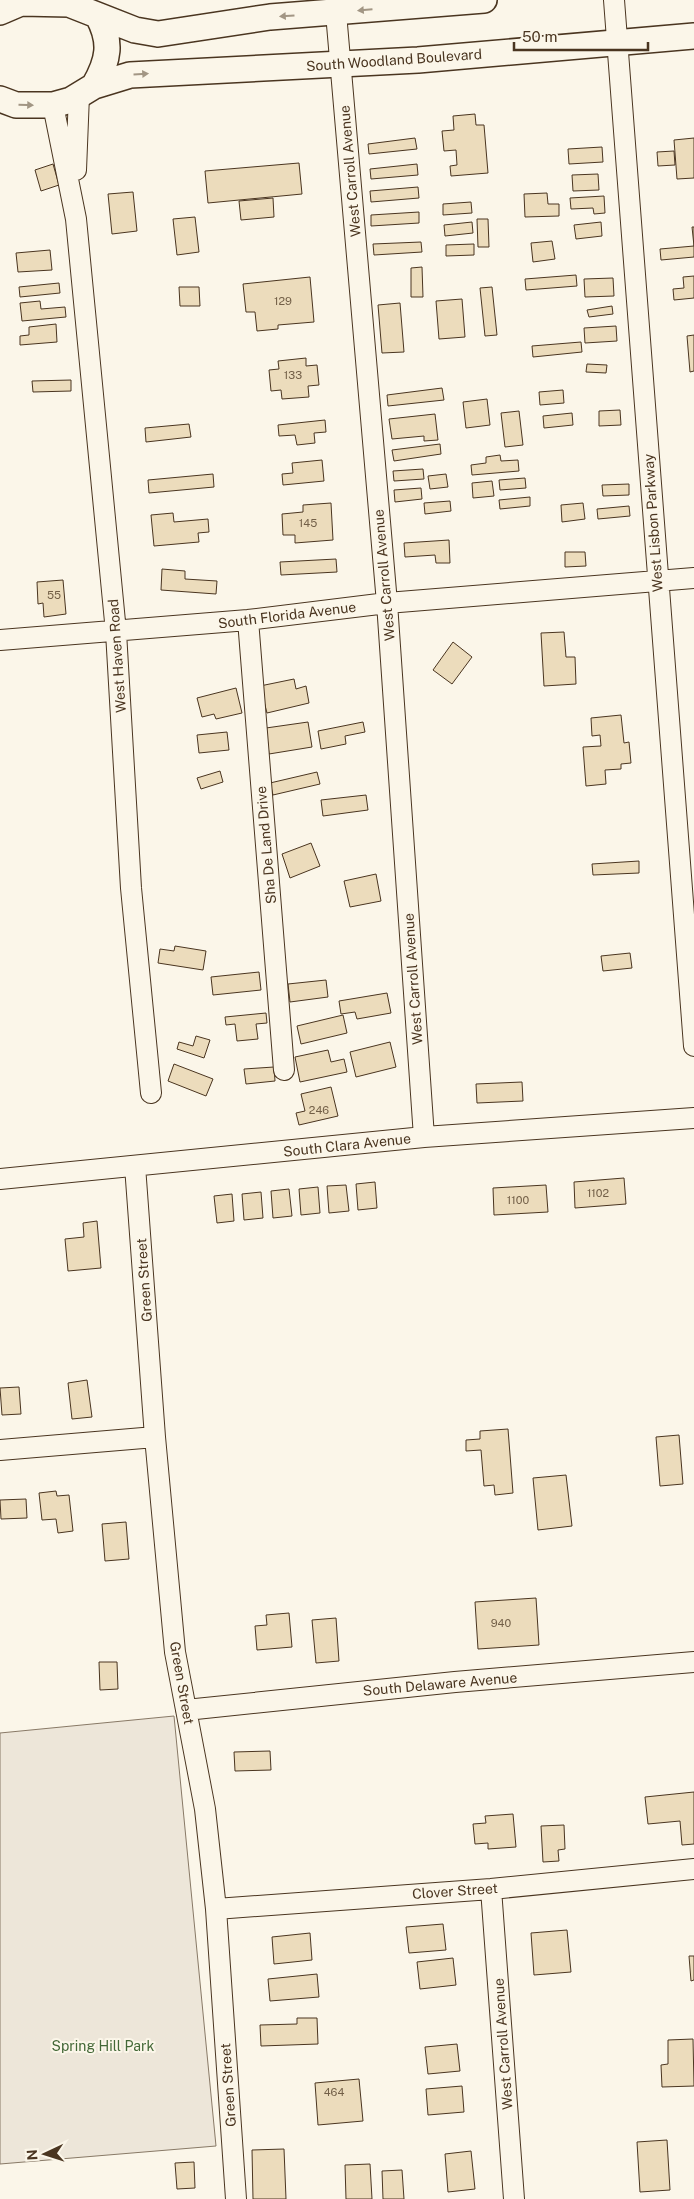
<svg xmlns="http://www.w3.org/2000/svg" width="694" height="2199" font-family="'Public Sans',sans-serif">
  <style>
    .green { fill: #ede6d9; stroke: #887966 }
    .building { fill: #ecdcbc; stroke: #4a3520 }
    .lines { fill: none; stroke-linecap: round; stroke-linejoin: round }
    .minor-casing { stroke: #4a3520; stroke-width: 22 }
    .major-casing { stroke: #4a3520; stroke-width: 28 }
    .minor { stroke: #fbf6e9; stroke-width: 20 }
    .major { stroke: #fbf6e9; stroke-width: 25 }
    .oneway { fill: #a29684 }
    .labels { text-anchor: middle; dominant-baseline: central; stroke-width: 4; stroke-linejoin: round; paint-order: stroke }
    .number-label { font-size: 11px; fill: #725f47 }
    .street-label { font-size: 14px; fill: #4a3520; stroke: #fbf6e9 }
    .park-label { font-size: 14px; fill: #436837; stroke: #fbf6e9 }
  </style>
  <rect width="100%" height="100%" fill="#fbf6e9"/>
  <path class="green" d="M174,1716L216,2146L0,2164V1733Z"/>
  <path class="building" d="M475,114L476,125H484L488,173L451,176L450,166L457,165L456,150L444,151L442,131L454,130L453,116Z
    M415,138L417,149L369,154L368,144Z
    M694,138V178L677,179L674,140Z
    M602,147L603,162L569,164L568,149Z
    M674,151L675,165L658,166L657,152Z
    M299,163L302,194L208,203L205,171Z
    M53,164L59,185L41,191L35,170Z
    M417,164L418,175L371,179L370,169Z
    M598,174L599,190L573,191L572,175Z
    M418,187L419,198L371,202L370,191Z
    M133,192L137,231L112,234L108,194Z
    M547,193L548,204H559V216L525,217L524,194Z
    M604,196L605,213L594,214L593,208L571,209L570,198Z
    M273,198L274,217L241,220L239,201Z
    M471,202L472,213L443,215V204Z
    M419,212V223L371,226V215Z
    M195,217L199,252L177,255L173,219Z
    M477,219H488L489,247H478Z
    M472,222L473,233L445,236L444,225Z
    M601,222L602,236L576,239L574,225Z
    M692,227H694V257L661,260L660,249L694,246Z
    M552,241L555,259L533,262L531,243Z
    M421,242L422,252L374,255L373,244Z
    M474,244V255L446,256V245Z
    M50,250L52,270L18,272L16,253Z
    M422,267L423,297H411V268Z
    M576,275L577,286L526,290L525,279Z
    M694,276V298L674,300L673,289L684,288L683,277Z
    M310,277L314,322L278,325V329L257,331L255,312H246L243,284Z
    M613,278L614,296L585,297L584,279Z
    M59,283L60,293L20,297L19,287Z
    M179,287H199L200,306H180Z
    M492,287L497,335L485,336L480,288Z
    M462,299L465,337L439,339L436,301Z
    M40,301L41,309L65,307L66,317L22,321L20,303Z
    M400,303L404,352L382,353L378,305Z
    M612,306L613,314L589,317L587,310Z
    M56,324L57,342L20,345V336L29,335V327Z
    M616,326L617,341L585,343L584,328Z
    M694,335V371L690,372L687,336Z
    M581,342L582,352L533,357L532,346Z
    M306,358V366L317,365L319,385L308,386L309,397L282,399L281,390L271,391L269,370L279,369L278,361Z
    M587,364L607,365L606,373L586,372Z
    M71,380V391L33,392L32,381Z
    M442,388L444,400L388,406L387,395Z
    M563,390L564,403L540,405L539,392Z
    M487,399L490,425L466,428L463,402Z
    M620,410L621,425L599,426V411Z
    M519,411L523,445L505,447L501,413Z
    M572,413L573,425L544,428L543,416Z
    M435,414L438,440L424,441V436L392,439L389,419Z
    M325,420L326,432L314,433L315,443L297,445L295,435L279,436L278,425Z
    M189,424L191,437L146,442L145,428Z
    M440,444L441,454L394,461L392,450Z
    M500,455L501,461L518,460L519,471L472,475L471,465L486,463V457Z
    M322,460L324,481L283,485L282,474L293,473L292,463Z
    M423,469L424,479L394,481L393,471Z
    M213,474L214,487L149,493L148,480Z
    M446,474L448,487L430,489L428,476Z
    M525,478L526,488L500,490L499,480Z
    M492,481L494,496L473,498L472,483Z
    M629,484V495L603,496L602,485Z
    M421,488L422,499L395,502L394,490Z
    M530,497V506L500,509L499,500Z
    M450,501L451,511L425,514L424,503Z
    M331,503L333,540L295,543V535H283L282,514L303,512V505Z
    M583,503L585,519L562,522L561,505Z
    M629,506L630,516L598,519L597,509Z
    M173,513L174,522L208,519L209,532L198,533L199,542L154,546L151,515Z
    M449,540L450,563H436L435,555L405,557L404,543Z
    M565,552H585L586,566L565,567Z
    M336,559L337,572L281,575L280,562Z
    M162,569L185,571V579L217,581L216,594L161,590Z
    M63,580L66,614L44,617L43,603L38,604L37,582Z
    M564,632L566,657H575L576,684L544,686L541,633Z
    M453,642L472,657L452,684L433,670Z
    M294,679L296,689L306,686L309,703L267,713L260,686Z
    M236,688L242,713L216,719L214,714L202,717L197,698Z
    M621,715L624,743L629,742L631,763L621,764V769L605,770L606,784L586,786L583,747L601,746L600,735L592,736L591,718Z
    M308,722L312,747L269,754L266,728Z
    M363,722L365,732L345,736L346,744L321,749L318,731Z
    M227,732L229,750L199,753L197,735Z
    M220,771L223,782L201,789L197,778Z
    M317,772L320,784L273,795L270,783Z
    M366,795L368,810L323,816L321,800Z
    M311,843L320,866L290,878L282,854Z
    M639,861V873L593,875L592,864Z
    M376,874L381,901L350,907L344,881Z
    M175,946L206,951L203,970L158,963L160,949L174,951Z
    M630,953L632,968L603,971L601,956Z
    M259,972L261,990L213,995L211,977Z
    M326,980L328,997L290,1002L288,984Z
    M387,993L391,1013L357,1019L355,1012L341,1014L339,1001Z
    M266,1013L267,1023L256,1024L258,1039L237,1041L235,1024L226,1025L225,1017Z
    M343,1015L347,1033L301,1044L297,1026Z
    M196,1036L210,1040L204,1058L177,1049L179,1042L193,1046Z
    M390,1042L396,1067L356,1077L350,1052Z
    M328,1050L331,1062L344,1059L347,1072L300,1082L295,1057Z
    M174,1064L213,1079L206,1096L168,1081Z
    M274,1067L275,1081L246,1084L244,1069Z
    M522,1082L523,1101L477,1103L476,1084Z
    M331,1087L338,1116L299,1125L296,1113L305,1111L301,1094Z
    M624,1178L626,1204L575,1208L574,1182Z
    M375,1182L377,1208L358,1210L356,1184Z
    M346,1185L349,1211L329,1213L327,1186Z
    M546,1185L548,1212L494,1215L493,1188Z
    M318,1187L320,1213L301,1215L299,1189Z
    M289,1189L292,1216L273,1218L271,1191Z
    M261,1192L263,1218L244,1220L242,1194Z
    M232,1194L234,1221L217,1223L214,1196Z
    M97,1221L101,1268L68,1271L65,1239L84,1237L83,1223Z
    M87,1380L92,1417L72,1419L68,1383Z
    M19,1387L21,1414L2,1415L0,1388Z
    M508,1429L513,1493L495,1495L494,1485L484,1486L481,1450L466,1451V1440L480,1439V1431Z
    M679,1435L683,1484L660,1486L656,1437Z
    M566,1475L572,1526L538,1530L533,1478Z
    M56,1491L57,1496L69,1495L73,1531L58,1533L56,1519L42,1520L39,1493Z
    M26,1499L27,1518L1,1519L0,1500Z
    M126,1522L129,1559L105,1561L102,1524Z
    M536,1598L539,1645L478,1649L475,1602Z
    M289,1613L292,1647L257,1650L255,1626L267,1625L266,1615Z
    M336,1618L339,1661L316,1663L312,1620Z
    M99,1662H117L118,1689L100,1690Z
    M270,1751L271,1770L235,1771L234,1752Z
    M694,1792V1844L682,1845L680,1821L648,1824L645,1797Z
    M513,1814L516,1847L488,1849V1843L475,1844L473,1824L486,1823L485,1816Z
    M564,1825L565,1849L558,1850L559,1861L543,1862L541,1826Z
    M443,1924L446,1950L409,1953L406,1927Z
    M567,1930L571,1972L534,1975L531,1933Z
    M310,1933L312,1960L274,1964L272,1937Z
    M689,1956H694V1980L691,1981Z
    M453,1958L456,1985L420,1989L417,1962Z
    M317,1974L319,1997L270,2001L268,1979Z
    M297,2018H317L318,2044L261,2046L260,2025L297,2024Z
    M693,2039L694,2086L662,2087L661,2065L668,2064V2040Z
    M457,2044L460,2071L428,2074L425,2047Z
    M359,2079L363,2121L318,2125L315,2083Z
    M462,2086L464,2112L428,2115L426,2089Z
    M667,2140L670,2190L640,2192L637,2142Z
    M284,2149L286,2199H253L252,2150Z
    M471,2151L475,2189L448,2192L445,2154Z
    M194,2162L195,2188L177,2189L175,2163Z
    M370,2164L372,2199H346L345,2165Z
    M402,2170L404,2199H383L382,2171Z"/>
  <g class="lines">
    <defs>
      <path id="minor" d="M614,0L694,1046
        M336,13L387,603L424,1137
        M53,105L76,219L116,632L131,888L151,1093
        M76,170L79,95
        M248,620L284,1070
        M0,640L248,620L387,603L694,578
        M135,1166L155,1437L175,1652L205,1809L216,1909L236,2199
        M0,1179L424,1137L694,1118
        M0,1450L155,1437
        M186,1710L455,1682L694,1662
        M491,1889L514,2199
        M216,1909L491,1889L694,1869"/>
      <path id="major" d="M0,12L21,3L69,4L135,30L158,34L270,17L484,0
        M94,86C109,60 112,42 98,16
        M0,99L16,105H53L71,100L94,86L130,75L418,60L694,36"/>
    </defs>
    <use href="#minor" class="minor-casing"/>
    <use href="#major" class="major-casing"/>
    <use href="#minor" class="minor"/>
    <use href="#major" class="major"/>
  </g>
  <defs><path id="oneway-solid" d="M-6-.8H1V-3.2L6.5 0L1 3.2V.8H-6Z" transform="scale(1.25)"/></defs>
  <g class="oneway">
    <use href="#oneway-solid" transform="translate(365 10) rotate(175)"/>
    <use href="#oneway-solid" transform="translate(287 16) rotate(176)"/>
    <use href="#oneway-solid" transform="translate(141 74) rotate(-4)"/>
    <use href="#oneway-solid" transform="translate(26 105) rotate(2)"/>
  </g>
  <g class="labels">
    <g class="number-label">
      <text x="283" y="301">129</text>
      <text x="293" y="375">133</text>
      <text x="308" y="523">145</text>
      <text x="54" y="595">55</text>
      <text x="319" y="1110">246</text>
      <text x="598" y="1193">1102</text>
      <text x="518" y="1200">1100</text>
      <text x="501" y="1623">940</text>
      <text x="334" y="2092">464</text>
    </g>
    <g class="street-label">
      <text transform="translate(394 60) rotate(-4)">South Woodland Boulevard</text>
      <text transform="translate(350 171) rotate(-95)">West Carroll Avenue</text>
      <text transform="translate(653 523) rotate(-94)">West Lisbon Parkway</text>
      <text transform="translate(384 575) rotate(-95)">West Carroll Avenue</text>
      <text transform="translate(287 615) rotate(-7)">South Florida Avenue</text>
      <text transform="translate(117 656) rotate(-94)">West Haven Road</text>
      <text transform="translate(266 845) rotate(-95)">Sha De Land Drive</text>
      <text transform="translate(413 979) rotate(-94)">West Carroll Avenue</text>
      <text transform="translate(347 1145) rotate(-6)">South Clara Avenue</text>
      <text transform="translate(144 1280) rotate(-94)">Green Street</text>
      <text transform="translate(182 1683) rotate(80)">Green Street</text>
      <text transform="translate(440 1684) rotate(-5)">South Delaware Avenue</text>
      <text transform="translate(455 1891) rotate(-4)">Clover Street</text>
      <text transform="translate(503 2044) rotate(-94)">West Carroll Avenue</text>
      <text transform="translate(228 2085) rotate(-94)">Green Street</text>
    </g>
    <g class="park-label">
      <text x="103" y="2046">Spring Hill Park</text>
    </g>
  </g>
  <g transform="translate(45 2154) rotate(266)" stroke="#fbf6e9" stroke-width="4" paint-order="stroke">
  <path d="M0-4L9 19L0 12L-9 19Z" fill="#4a3520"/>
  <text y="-8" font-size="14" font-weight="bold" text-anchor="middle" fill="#4a3520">N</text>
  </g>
  <path d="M514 42v8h134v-8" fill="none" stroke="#4a3520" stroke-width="2.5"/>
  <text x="522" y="42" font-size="15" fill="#4a3520" stroke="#fbf6e9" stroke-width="4" paint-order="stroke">50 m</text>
</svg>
